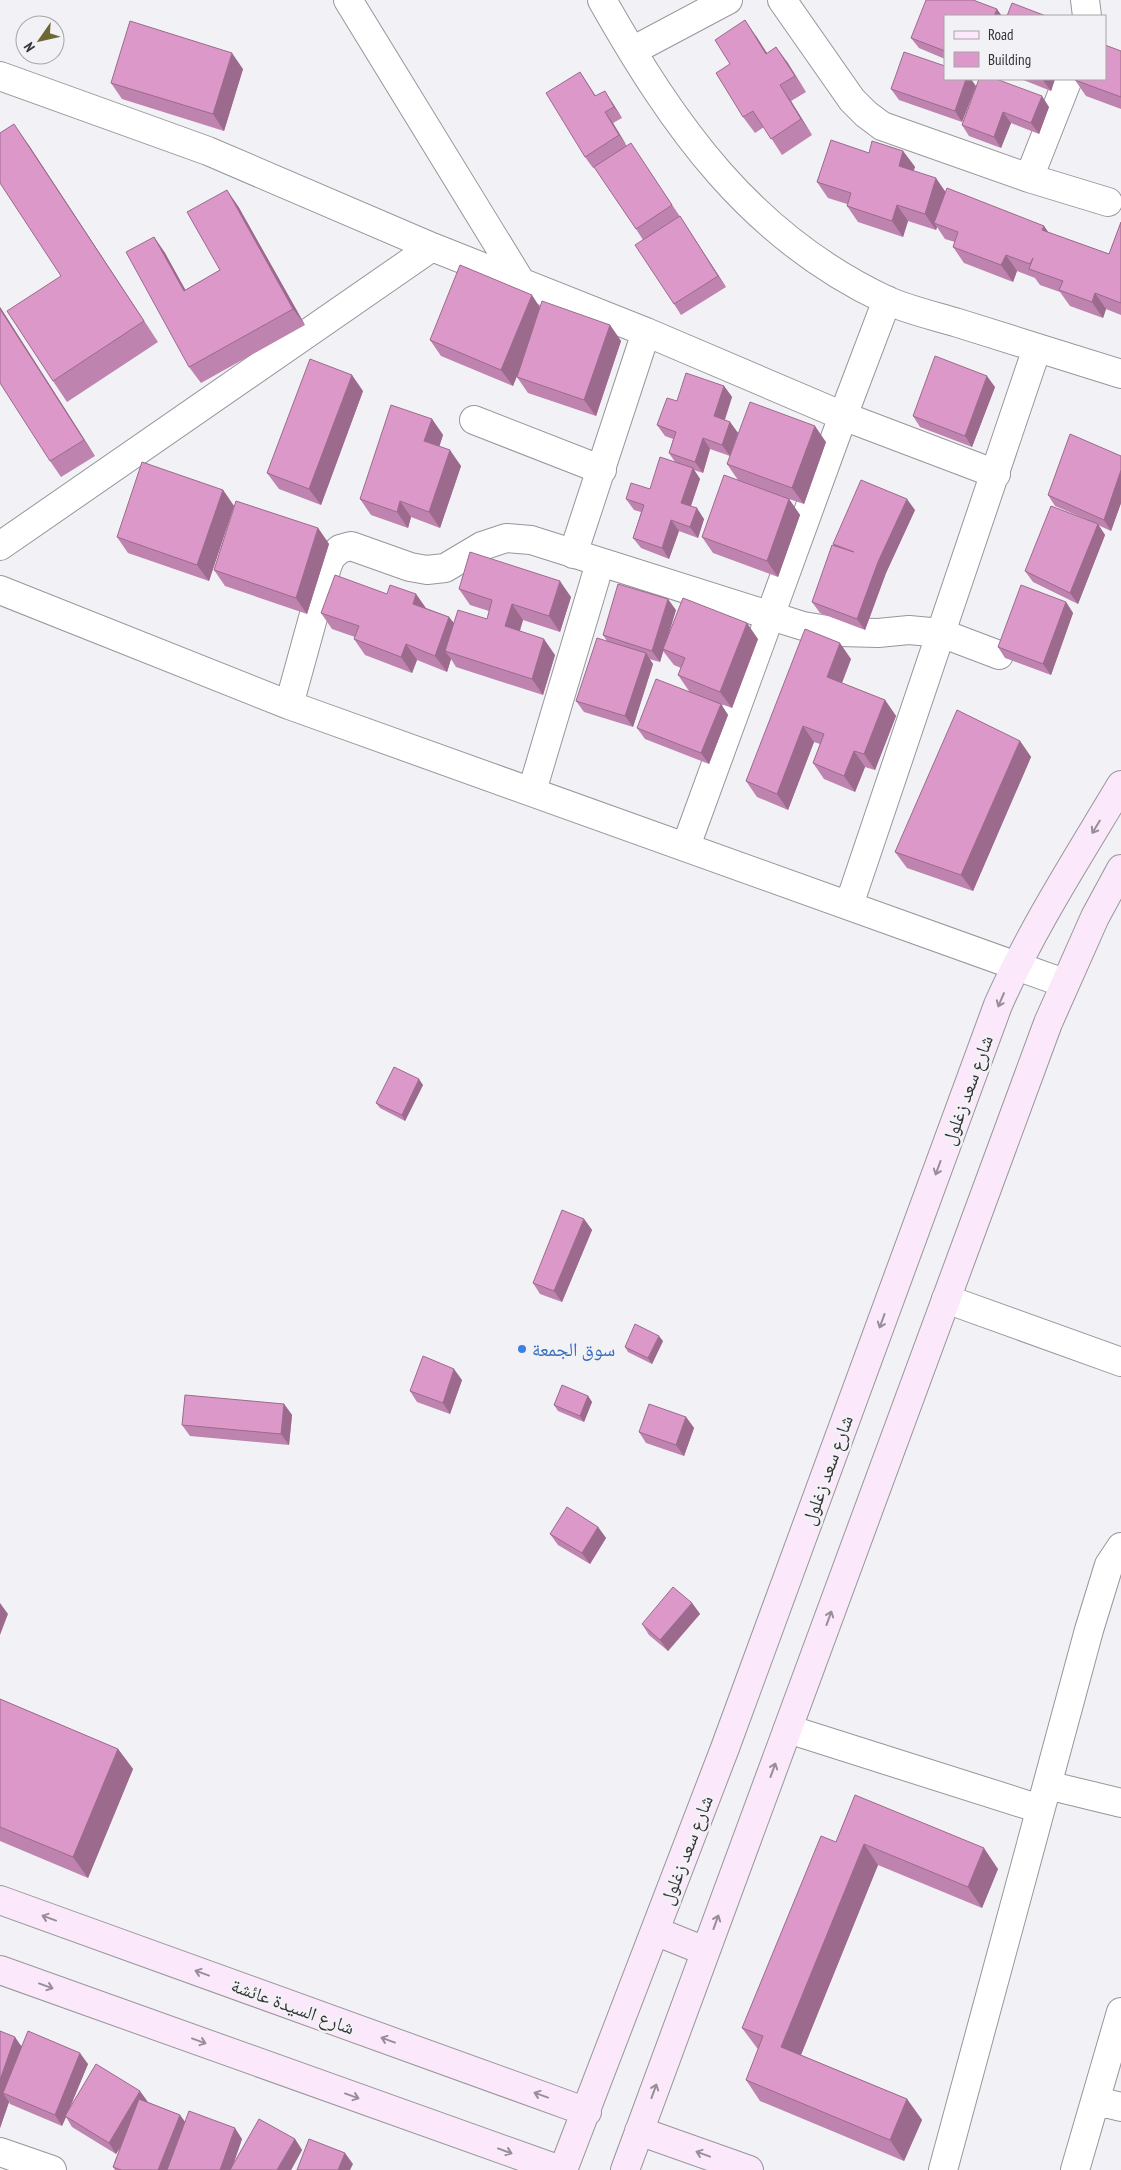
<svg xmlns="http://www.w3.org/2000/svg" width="1121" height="2170" font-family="'PT Sans Narrow','Noto Naskh Arabic',sans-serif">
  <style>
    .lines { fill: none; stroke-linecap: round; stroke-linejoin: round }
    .street-casing { stroke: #97969a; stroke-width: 30 }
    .secondary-casing { stroke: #97969a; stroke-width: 30 }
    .street { stroke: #fff; stroke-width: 28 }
    .secondary { stroke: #fce8fb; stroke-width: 28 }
    .wall { fill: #be83ae }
    .shaded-wall { fill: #9b6a8d }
    .building { fill: #dd98ca; stroke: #9b6a8d }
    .oneway { stroke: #988e98 }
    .shop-dot { fill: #3f7fe0; stroke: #f2f1f5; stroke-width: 2 }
    .labels { text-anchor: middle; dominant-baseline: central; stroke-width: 5; stroke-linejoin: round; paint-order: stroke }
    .street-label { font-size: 19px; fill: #343335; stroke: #f2f1f5 }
    .shop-label { font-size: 19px; fill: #366cbe; stroke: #f2f1f5; text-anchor: start }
  </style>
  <rect width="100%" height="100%" fill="#f2f1f5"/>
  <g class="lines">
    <defs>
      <path id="street" d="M348,0L521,282
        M602,0C674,127 750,236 886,300C908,310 935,316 958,323C1012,340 1067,357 1121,374
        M782,0L852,100L866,114L882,126L1029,178L1108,202
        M1085,0L1087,16
        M632,51L728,0
        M0,76L208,151L432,247L646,332L843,416L996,474
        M1029,178L1068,79
        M474,420L602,470
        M0,546L432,247
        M573,554L646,332
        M0,590L289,705L1064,983
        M289,705L327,567L331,557L340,549L351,546L410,567L427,570L445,568L482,546L506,538L531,540L803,626L840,632L878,633L909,630L941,633L999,655
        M532,791L600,563
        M686,846L843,416L887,300
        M849,905L1037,348
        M946,1299L1121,1362
        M788,1729L1040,1809
        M1047,1785L1121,1803
        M1096,2101L1121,2107
        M0,2152L52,2170
        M943,2170L1089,1630L1109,1565L1121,1547
        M1075,2170L1121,2012"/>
      <path id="secondary" d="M0,1900L587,2112
        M655,1931L705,1951
        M0,1970L560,2170
        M639,2131L749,2170
        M563,2170L725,1748L998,1005C1032,928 1078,857 1121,785
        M625,2170L1048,1023L1095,917L1121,869"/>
    </defs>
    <use href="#street" class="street-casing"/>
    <use href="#secondary" class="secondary-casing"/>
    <use href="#street" class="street"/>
    <use href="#secondary" class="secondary"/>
  </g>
  <path class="wall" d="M945,16V59L919,48L911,38Z
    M756,36L767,54L776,47L806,92L791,101L812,135L782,155L764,127L755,133L743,117L730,64Z
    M1121,51V109L1086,96L1075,80Z
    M243,69L224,131L122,99L111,83Z
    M580,72L596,96L612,102L622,118L613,123L626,145L638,154L687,227L726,287L681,315L674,304L643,240L636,229L604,161L593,168L585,157Z
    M979,79L1049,107L1039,134L1011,123L1001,148L969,136L962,125Z
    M1021,79H1055L1051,91Z
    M976,86L962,122L899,100L891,89Z
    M28,144L158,342L67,402L53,381L61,276Z
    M903,151L915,167L913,171L946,192L1044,226L1048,232L1109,254L1121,222V315L1106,309L1103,318L1070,306L1060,292L1040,285L1035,278L1017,271L1013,282L964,263L953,247L955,242L945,239L937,227L936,230L908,221L903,237L858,222L847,206V204L828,198L817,182L869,153Z
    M238,206L305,325L201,383L189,367L154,237L165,253L185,290L220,270Z
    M0,307L95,456L61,477L50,461Z
    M540,307L610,325L621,341L596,416L528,393L517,377V375L513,386L441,356L430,340Z
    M724,386L732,397L725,420L730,422L738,433L730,455L826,442L804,504L789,499L800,515L778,577L713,553L702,537L738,480L727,464L730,456L710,449L703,473L694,470L700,479L691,506L704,519L698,538L679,531L669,559L641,548L633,538L641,512L634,510L626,499L650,489L675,462L669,453L673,439L665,436L657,425L677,401Z
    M995,387L972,447L920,427L913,416Z
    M363,391L321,505L279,489L267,473Z
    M432,419L443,435L439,446L461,466L440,528L411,517L408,528L371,515L360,499Z
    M1121,456V503L1111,531L1098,525L1105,535L1078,604L1033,582L1025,571L1088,520L1055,506L1048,495Z
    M223,490L234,506L209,581L128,553L117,537Z
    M915,510L886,573L865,630L820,613L812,602L835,546L833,544Z
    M318,528L329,544L307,614L225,586L214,570Z
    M459,589L571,597L560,632L523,620L520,631L555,655L543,695L456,667L451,659L447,672L417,660L412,673L365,655L354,639L355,637L332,629L321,613L387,594H416L426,608L449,617L454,623L487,619L489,611L470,605Z
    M1066,602L1073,613L1051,675L1005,658L998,647Z
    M676,610L667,639H758L732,708L721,704L728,715L709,764L645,739L637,728L689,691L678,675L681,668L674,665L663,651L660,662L649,659L653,664L633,727L584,712L576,701L607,641L603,635Z
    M851,659L842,683L885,700L896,716L875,770L865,767L855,792L824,779L813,763L820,744L814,742L788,810L757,797L746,781Z
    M1020,741L1031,757L973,891L907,868L895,852Z
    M423,1085L405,1121L380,1108L376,1103Z
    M584,1219L592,1230L562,1302L540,1294L533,1283Z
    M663,1341L652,1364L628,1352L625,1347Z
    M462,1380L450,1414L417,1402L410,1391Z
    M588,1396L592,1402L584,1422L558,1411L554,1405Z
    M284,1404L292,1415L289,1445L190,1436L182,1425Z
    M686,1417L694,1428L684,1456L646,1443L639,1432Z
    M598,1527L606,1538L590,1564L558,1545L550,1534Z
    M692,1603L700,1614L668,1651L649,1635L642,1624Z
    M0,1699L118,1749L133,1769L88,1878L0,1841Z
    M855,1795L998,1869L982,1908L878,1865L801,2055L907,2099L922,2120L904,2161L760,2101L746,2080L758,2049L757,2048L742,2028L836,1842Z
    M0,2031L22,2046L88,2064L70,2107L148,2102L180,2115L185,2122L242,2139L233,2166L295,2139L302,2150L291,2170H115L113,2167L120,2148L116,2154L72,2127L66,2117L62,2126L10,2104L9,2102L0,2128Z"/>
  <path class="shaded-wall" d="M997,9L1002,16H994Z
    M745,20L756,36L778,70L766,54Z
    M776,47L788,63L806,92L795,76Z
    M232,53L243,69L224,131L213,114Z
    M966,79H971L976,86L962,122L955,111Z
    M1043,79H1055L1051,91L1043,80Z
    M780,85L791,101L812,135L801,119Z
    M605,91L612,102L622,118L614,107Z
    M1042,96L1049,107L1039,134L1031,123Z
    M605,112L613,123L627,146L619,135Z
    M1003,112L1011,123L1001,148L994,137Z
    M14,124L28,144L158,342L144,321Z
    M903,151L915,167L910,182L899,166Z
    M936,178L947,194L934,223L937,227L936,230L925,214Z
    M227,190L238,206L305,325L293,309Z
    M897,205L908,221L903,237L892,221Z
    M680,216L687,227L726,287L718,276Z
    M1044,226L1055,242L1042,230Z
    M154,237L165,253L195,307L184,291Z
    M1006,255L1017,271L1013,282L1001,265Z
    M1095,293L1106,309L1103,318L1092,302Z
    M532,295L543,312L513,386L501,370Z
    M0,307L95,456L84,440L0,309Z
    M610,325L621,341L596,416L584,400Z
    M352,375L363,391L321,505L309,489Z
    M987,376L995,387L972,447L965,436Z
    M724,386L732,397L722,427L714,416Z
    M432,419L443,435L436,457L424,441Z
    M730,422L738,433L730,456L722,445Z
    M815,426L826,442L804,504L792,488Z
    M703,438L710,449L703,473L695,462Z
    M450,450L461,466L440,528L429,512Z
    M693,468L700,479L688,514L681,503Z
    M1121,470V503L1111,531L1104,520Z
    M223,490L234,506L209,581L197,565Z
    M789,499L800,515L778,577L767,561Z
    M907,499L915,510L886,573L865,630L857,619L878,562Z
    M400,501L411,517L408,528L397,512Z
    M697,508L704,519L698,538L690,527Z
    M671,520L679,531L669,559L662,548Z
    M1098,524L1105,535L1078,604L1070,593Z
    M318,528L329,544L307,614L296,598Z
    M560,581L571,597L560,632L549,616Z
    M416,594L427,610L413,604Z
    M668,599L676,610L660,662L652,651Z
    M1066,602L1073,613L1051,675L1043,664Z
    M512,604L523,620L516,642L505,626Z
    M449,617L461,633L445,651L451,659L447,672L435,656Z
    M747,623L758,639L732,708L720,692Z
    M544,639L555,655L543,695L532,679Z
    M840,643L851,659L838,693L827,677Z
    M406,644L417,660L412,673L401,657Z
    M646,653L653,664L633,727L625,716Z
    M885,700L896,716L875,770L864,754Z
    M721,704L728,715L709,764L701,753Z
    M803,726L814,742L788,810L777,794Z
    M1020,741L1031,757L973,891L961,875Z
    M854,751L865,767L855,792L844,776Z
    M419,1079L423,1085L405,1121L402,1115Z
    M584,1219L592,1230L562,1302L554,1291Z
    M659,1336L663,1341L652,1364L648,1358Z
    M454,1369L462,1380L450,1414L443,1403Z
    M588,1396L592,1402L584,1422L580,1416Z
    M284,1404L292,1415L289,1445L281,1434Z
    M686,1417L694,1428L684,1456L676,1445Z
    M598,1527L606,1538L590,1564L582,1553Z
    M0,1603L8,1614L0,1635Z
    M692,1603L700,1614L668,1651L660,1640Z
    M118,1749L133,1769L88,1878L73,1857Z
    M864,1844L878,1865L796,2067L781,2047Z
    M984,1848L998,1869L982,1908L968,1887Z
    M15,2037L26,2053L3,2093L9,2102L0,2128V2080Z
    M80,2053L88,2064L66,2117L65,2116L66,2117L62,2126L55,2115Z
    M140,2091L148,2102L116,2154L109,2143Z
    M907,2099L922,2120L904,2161L890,2140Z
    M180,2115L188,2126L170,2170H158Z
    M235,2128L242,2139L231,2170H220Z
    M295,2139L302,2150L291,2170H277Z
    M345,2153L353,2164L350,2170H338Z"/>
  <path class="building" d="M926,0H973L997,9L994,16H945V51L911,38Z
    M1012,3L1046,16H1007Z
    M745,20L766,54L776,47L795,76L780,85L801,119L771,139L753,111L743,117L716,73L730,64L715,40Z
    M130,21L232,53L213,114L111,83Z
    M1105,45L1121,51V97L1075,80L1076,79H1105Z
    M904,52L945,66V79H966L955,111L891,89Z
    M580,72L595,96L605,91L614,107L605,112L619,135L585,157L546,93Z
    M979,79H996L1042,96L1031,123L1003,112L994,137L962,125Z
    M14,124L144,321L53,381L7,311L61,276L0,183V133Z
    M831,140L869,153L872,141L903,151L899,166L936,178L925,214L897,205L892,221L847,206L851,193L817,182Z
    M631,143L672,205L636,229L594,167Z
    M947,188L1044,226L1042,230L1109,254L1121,222V303L1095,293L1092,302L1059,290L1063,281L1029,269L1033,258L1030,264L1006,255L1001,265L953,247L958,232L934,223Z
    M227,190L293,309L189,367L126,252L154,237L184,291L220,270L187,212Z
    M680,216L718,276L674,304L635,245Z
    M460,265L532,295L501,370L430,340Z
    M542,301L610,325L584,400L517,377Z
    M0,309L84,440L50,461L0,383Z
    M935,356L987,376L965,436L913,416Z
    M310,359L352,375L309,489L267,473Z
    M686,373L724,386L714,416L730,422L722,445L703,438L695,462L669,453L676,432L657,425L667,398L677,401Z
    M750,402L815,426L792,488L727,464Z
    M391,405L432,419L424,441L450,450L429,512L400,501L397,512L360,499Z
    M1070,434L1121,456V470L1104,520L1048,495Z
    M660,457L693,468L681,503L697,508L690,527L671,520L662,548L633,538L644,505L626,499L631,483L650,489Z
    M142,462L223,490L197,565L117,537Z
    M724,475L789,499L767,561L702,537Z
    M861,480L907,499L878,562L857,619L812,602L832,545L854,552L833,544Z
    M236,501L318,528L296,598L214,570Z
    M1051,506L1098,524L1070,593L1025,571Z
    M470,552L560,581L549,616L512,604L505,626L544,639L532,679L445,651L458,610L487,619L492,600L459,589Z
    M335,575L387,594L390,585L416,594L413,604L449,617L435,656L406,644L401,657L354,639L359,626L321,613Z
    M618,584L668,599L652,651L603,635Z
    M1021,585L1066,602L1043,664L998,647Z
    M683,598L747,623L720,692L678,675L685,658L663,649Z
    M805,629L840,643L827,677L885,700L864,754L854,751L844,776L813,763L824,734L803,726L777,794L746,781Z
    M597,638L646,653L625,716L576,701Z
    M656,679L721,704L701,753L637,728Z
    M957,710L1020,741L961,875L895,852Z
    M394,1067L419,1079L402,1115L376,1103Z
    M562,1210L584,1219L554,1291L533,1283Z
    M635,1324L659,1336L648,1358L625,1347Z
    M423,1356L454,1369L443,1403L410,1391Z
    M562,1385L588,1396L580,1416L554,1405Z
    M185,1395L284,1404L281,1434L182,1425Z
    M649,1404L686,1417L676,1445L639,1432Z
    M567,1507L598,1527L582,1553L550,1534Z
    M673,1587L692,1603L660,1640L642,1624Z
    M0,1699L118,1749L73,1857L0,1827Z
    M855,1795L984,1848L968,1887L864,1844L781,2047L907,2099L890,2140L746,2080L763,2036L742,2028L821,1836L836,1842Z
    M0,2031L15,2037L0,2080Z
    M28,2031L80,2053L55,2115L3,2093Z
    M96,2064L140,2091L109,2143L65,2116Z
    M139,2099L180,2115L158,2170H121L113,2167Z
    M189,2111L235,2128L220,2170H167Z
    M259,2119L295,2139L277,2170H230Z
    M309,2139L345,2153L338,2170H297Z"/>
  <defs><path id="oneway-shaft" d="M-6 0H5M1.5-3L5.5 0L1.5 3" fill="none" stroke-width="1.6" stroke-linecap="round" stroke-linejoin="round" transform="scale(1.25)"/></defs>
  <g class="oneway">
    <use href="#oneway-shaft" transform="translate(1096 827) rotate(121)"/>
    <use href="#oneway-shaft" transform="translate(1001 1000) rotate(113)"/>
    <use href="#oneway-shaft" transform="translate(938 1168) rotate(110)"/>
    <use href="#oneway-shaft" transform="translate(882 1321) rotate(110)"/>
    <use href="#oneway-shaft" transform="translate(829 1618) rotate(-70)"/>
    <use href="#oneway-shaft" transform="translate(773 1770) rotate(-70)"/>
    <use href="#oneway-shaft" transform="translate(49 1918) rotate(-160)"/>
    <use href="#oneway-shaft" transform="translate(716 1922) rotate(-70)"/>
    <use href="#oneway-shaft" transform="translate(202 1973) rotate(-160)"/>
    <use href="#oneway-shaft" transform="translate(46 1986) rotate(20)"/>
    <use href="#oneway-shaft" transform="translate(388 2040) rotate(-160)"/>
    <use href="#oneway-shaft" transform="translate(199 2041) rotate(20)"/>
    <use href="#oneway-shaft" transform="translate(654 2091) rotate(-70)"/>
    <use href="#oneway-shaft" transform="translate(541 2095) rotate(-160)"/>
    <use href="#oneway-shaft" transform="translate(352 2096) rotate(20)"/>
    <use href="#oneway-shaft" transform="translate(505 2151) rotate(20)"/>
    <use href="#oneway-shaft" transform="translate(703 2154) rotate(-160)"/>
  </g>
  <circle class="shop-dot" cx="522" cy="1349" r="5"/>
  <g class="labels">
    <g class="street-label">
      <text transform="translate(967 1090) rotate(-70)">شارع سعد زغلول</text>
      <text transform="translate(827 1470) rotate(-70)">شارع سعد زغلول</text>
      <text transform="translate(686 1850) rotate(-69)">شارع سعد زغلول</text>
      <text transform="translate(293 2006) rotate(20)">شارع السيدة عائشة</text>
    </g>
    <g class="shop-label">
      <text x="532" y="1349">سوق الجمعة</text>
    </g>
  </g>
  <rect x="944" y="15" width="162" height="65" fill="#f2f1f5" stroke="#a6a5a8"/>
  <rect x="954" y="31" width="25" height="8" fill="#fce8fb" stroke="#a6a5a8"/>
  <text x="988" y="40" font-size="15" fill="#343335">Road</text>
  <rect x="954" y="52" width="25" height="15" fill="#dd98ca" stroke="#a6a5a8"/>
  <text x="988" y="65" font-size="15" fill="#343335">Building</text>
  <g transform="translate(40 40) rotate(236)"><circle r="24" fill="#f2f1f5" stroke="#a6a5a8"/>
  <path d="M0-4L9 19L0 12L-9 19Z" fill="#6d6733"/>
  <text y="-8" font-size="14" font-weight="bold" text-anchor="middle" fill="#343335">N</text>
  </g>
</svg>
